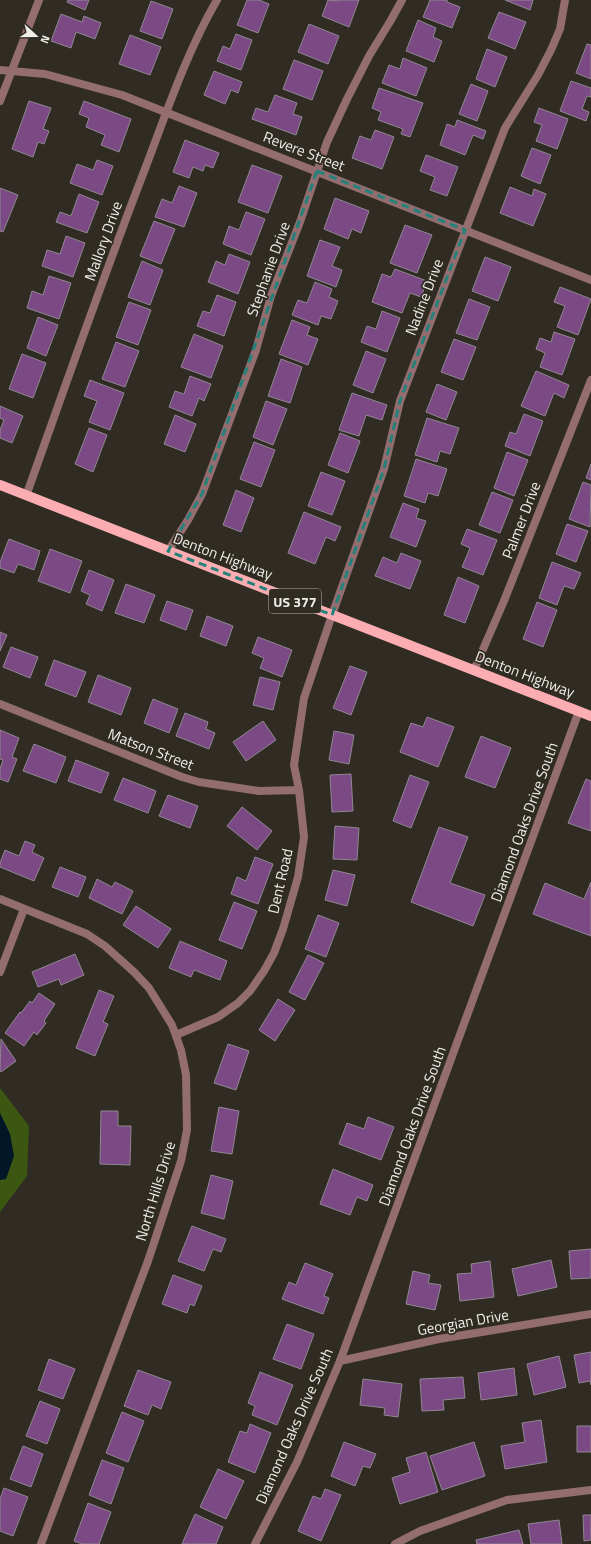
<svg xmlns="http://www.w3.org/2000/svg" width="591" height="1544" font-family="'Titillium Web',sans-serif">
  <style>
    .green { fill: #3b5712 }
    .water { fill: #011626 }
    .building { fill: #7b4984; stroke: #908891 }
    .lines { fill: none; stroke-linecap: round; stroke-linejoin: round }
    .minor { stroke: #936d6f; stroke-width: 8 }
    .primary { stroke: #fbadb1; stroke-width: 10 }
    .marked { fill: none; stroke: #25827a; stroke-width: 3; stroke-dasharray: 8 5; stroke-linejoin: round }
    .labels { text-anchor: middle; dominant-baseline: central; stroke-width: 3.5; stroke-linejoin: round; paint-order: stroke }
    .shield { fill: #302c23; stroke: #b6b3ac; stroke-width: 1 }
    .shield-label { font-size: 14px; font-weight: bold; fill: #efede7 }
    .street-label { font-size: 15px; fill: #efede7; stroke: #302c23 }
  </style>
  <rect width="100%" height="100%" fill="#302c23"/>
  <path class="green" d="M0,1088L29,1126L27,1176L0,1212Z"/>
  <path class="water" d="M0,1113L10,1134L14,1156L6,1179L0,1180Z"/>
  <path class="building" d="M68,0H89L85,10L67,2Z
    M247,0H259L269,4L258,33L237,25Z
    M328,0L338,1V0H359L349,27L322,16Z
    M430,0H447V2L460,7L452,28L423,17Z
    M505,0H533L530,10Z
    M151,1L173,9L162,39L140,31Z
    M499,12L526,22L515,49L488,38Z
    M61,14L82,22L84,16L101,23L95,39L76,32L71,48L51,41Z
    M418,20L436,28L433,37L442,41L434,62L406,51Z
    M309,24L339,36L328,64L298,52Z
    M236,34L252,40L241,70L217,61L223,46L230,49Z
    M130,35L161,47L150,75L119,64Z
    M587,44L591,45V79L576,73Z
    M487,49L507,57L495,87L476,79Z
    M403,58L427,68L416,96L382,83L389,65L400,69Z
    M294,60L323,71L312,100L283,89Z
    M214,71L242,82L238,93L231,90L225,104L204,95Z
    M571,81L591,88V97L587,96L582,109L589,112L586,121L560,111Z
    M471,84L488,91L477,121L459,114Z
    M379,88L423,103L410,137L401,134L403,129L378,120L381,112L372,108Z
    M275,95L297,103L293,114L302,117L296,135L252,119L256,108L268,112Z
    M29,101L51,108L43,129L49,131L44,144L38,142L33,157L12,149Z
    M84,101L131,119L119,152L101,145L105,135L86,127L89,118L79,114Z
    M539,108L568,119L557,149L536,141L542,125L534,122Z
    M457,120L486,131L483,139L473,135L465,155L440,145L447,124L455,127Z
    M375,130L394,137L382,169L352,158L360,136L371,140Z
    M185,140L219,153L213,168L205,165L203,171L193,167L189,178L173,172Z
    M532,148L551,155L540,184L521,176Z
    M426,155L458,167L447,196L430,190L435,177L420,171Z
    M97,160L113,166L102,195L70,183L77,164L93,170Z
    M252,165L282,176L268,213L238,202Z
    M179,186L197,193L184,227L155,217L162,199L172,203Z
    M510,187L532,196L534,189L546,194L533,226L500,213Z
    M0,188L18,195L3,232L0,231Z
    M79,194L99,202L87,233L56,222L60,212L71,216Z
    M335,198L369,211L361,233L352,229L348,239L324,229Z
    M246,212L265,219L251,255L223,244L229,226L239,230Z
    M154,221L175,229L161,264L140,256Z
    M405,225L432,235L417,273L390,263Z
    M66,236L85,243L73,277L42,266L47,250L60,254Z
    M320,240L340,247L332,266L342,270L336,287L307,276Z
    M229,254L250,262L238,294L208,282L216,261L225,265Z
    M485,257L511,267L498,301L472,291Z
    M142,261L163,270L150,305L128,297Z
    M395,269L427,281L421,297L410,293L402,313L372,302L382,274L391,277Z
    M49,276L71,283L59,319L27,308L32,291L43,295Z
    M315,282L332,289L329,297L338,301L331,319L321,316L318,325L292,315L298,300L307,303Z
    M560,287L591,299L578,335L557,327L565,306L554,302Z
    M217,295L236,302L224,336L197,326L203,311L210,313Z
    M469,299L490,307L477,340L456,333Z
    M129,302L151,310L138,345L116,337Z
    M382,311L400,318L387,352L361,342L367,326L376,329Z
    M38,317L58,325L46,356L27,348Z
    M292,320L310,327L307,335L318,339L308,365L279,354Z
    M554,332L575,339L562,375L540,367L545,353L536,349L540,338L551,342Z
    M194,334L223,346L211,378L181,367Z
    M454,339L476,347L463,380L441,372Z
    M116,342L139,351L125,387L102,379Z
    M366,351L386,359L373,393L353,385Z
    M22,354L46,363L33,398L9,389Z
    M281,359L302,367L290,403L268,396Z
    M536,371L569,385L564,398L554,393L545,416L521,406Z
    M190,376L211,384L204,401L199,398L192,416L169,407L175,391L184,394Z
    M90,380L124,393L110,430L89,422L97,401L84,396Z
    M437,384L457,392L446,420L426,412Z
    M352,393L387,405L382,420L366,415L359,436L339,430Z
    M266,401L287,409L273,445L253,437Z
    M0,406L23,416L12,443L0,438V430L4,420L0,418Z
    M524,414L543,421L530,456L505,446L510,432L516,434Z
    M175,415L196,424L185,452L164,444Z
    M427,418L459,428L450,454L440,451L437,462L415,455Z
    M89,428L107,435L93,472L75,464Z
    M340,433L360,441L348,473L328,465Z
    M254,442L275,450L261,487L240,479Z
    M507,452L528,460L514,496L494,488Z
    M416,459L447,469L438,496L428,493L425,503L404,496Z
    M591,464V480L586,478Z
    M321,472L345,481L332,515L308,506Z
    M583,482L591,485L590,527L569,519Z
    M236,490L254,498L241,532L223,525Z
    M492,492L513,500L500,533L479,525Z
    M403,503L419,509L416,518L426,521L416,547L390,537Z
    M304,512L341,527L335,541L326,537L315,564L288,553Z
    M567,524L588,531L576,562L556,554Z
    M467,529L497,540L483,575L462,567L470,548L461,544Z
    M9,539L40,551L34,570L18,564L14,573L0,568V562Z
    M50,549L82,561L70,593L38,581Z
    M401,553L421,561L410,589L375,576L383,557L397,563Z
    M552,562L581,573L574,589L564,586L557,605L539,598Z
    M89,570L114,580L102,611L86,604L90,595L81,591Z
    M458,577L479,586L465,623L444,615Z
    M126,584L155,595L144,623L115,613Z
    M167,601L193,610L186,630L160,620Z
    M537,602L557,610L543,647L523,639Z
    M207,616L233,626L226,646L200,636Z
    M0,632L7,635L0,651Z
    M258,637L292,650L282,677L260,668L264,658L252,653Z
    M11,647L38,657L30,678L3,667Z
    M54,660L86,672L76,697L45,685Z
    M350,666L367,672L351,715L333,708Z
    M98,675L131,688L121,715L88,702Z
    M260,677L280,682L273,710L253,705Z
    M153,699L178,709L169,733L144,723Z
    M185,713L208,722L206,729L215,733L209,749L176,736Z
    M427,717L454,727L438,767L400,752L411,723L423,727Z
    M263,721L276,740L246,761L233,742Z
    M0,730L19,738L12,757L17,759L8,782L0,779V769L3,760L0,759Z
    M334,731L354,735L349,764L329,760Z
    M481,736L511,748L495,788L465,777Z
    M34,744L66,757L56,783L23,771Z
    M76,760L109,773L101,793L68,781Z
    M351,774L353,811L332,812L330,775Z
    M410,775L429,782L411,828L393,821Z
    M123,778L156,791L148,813L114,800Z
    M586,779L591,781V831L568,823Z
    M168,795L198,806L190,828L159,816Z
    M242,807L272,831L257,850L227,826Z
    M335,826L359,828L357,860L333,859Z
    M439,827L468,837L450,883L485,895L473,926L411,902Z
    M25,841L35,845L32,852L44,858L34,881L0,867V863L5,850L19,856Z
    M255,857L273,864L258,904L231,894L237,877L246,881Z
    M60,867L86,877L78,897L52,887Z
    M333,870L355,875L347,906L325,900Z
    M97,879L112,887L115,882L133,891L122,914L89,898Z
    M591,882V936L533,914L545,883L584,899Z
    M234,902L257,911L242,949L219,940Z
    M136,906L171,929L158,948L123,925Z
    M318,915L339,923L326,957L305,949Z
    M180,941L227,961L220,980L194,970L191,977L169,968Z
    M75,954L84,975L61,985L59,979L38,987L32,972Z
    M308,955L324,963L305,1000L289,992Z
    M99,990L114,996L103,1022L108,1024L95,1056L76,1048Z
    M39,993L55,1004L44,1021L46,1023L37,1035L34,1032L24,1046L5,1033L20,1012L21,1013L30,1001L32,1003Z
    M278,999L295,1010L275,1041L259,1030Z
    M1,1039L16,1061L1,1072L0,1070Z
    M228,1044L249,1051L236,1090L214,1083Z
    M219,1107L239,1111L232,1154L211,1151Z
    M101,1111H118V1126H131L130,1165L100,1164Z
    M368,1117L394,1127L381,1160L339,1144L347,1123L364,1129Z
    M333,1169L373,1185L367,1201L357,1197L350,1215L320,1204Z
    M211,1175L233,1181L224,1219L201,1213Z
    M192,1226L226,1239L221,1252L213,1249L204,1271L178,1261Z
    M591,1249V1278L571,1279L569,1251Z
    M551,1260L557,1287L518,1296L512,1269Z
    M490,1261L494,1297L460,1301L457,1274L472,1273L471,1264Z
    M305,1263L333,1274L324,1296L329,1298L323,1314L282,1299L289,1282L296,1285Z
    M413,1271L430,1275L428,1283L441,1285L435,1310L406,1304Z
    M173,1275L202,1286L194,1306L190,1304L187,1313L162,1304Z
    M287,1324L314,1334L301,1369L273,1359Z
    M591,1352V1385L590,1381L579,1383L574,1355Z
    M559,1356L566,1387L534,1395L527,1364Z
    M49,1359L75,1369L63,1399L38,1390Z
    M514,1368L517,1395L481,1400L478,1373Z
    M138,1370L171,1382L161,1409L152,1405L148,1415L124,1406Z
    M260,1372L293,1385L277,1425L252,1415L255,1406L248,1403Z
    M463,1377L465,1398L443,1400L444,1410L422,1411L420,1379Z
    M363,1379L402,1384L398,1417L384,1415L385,1408L360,1405Z
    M40,1401L60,1409L47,1444L26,1436Z
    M122,1412L144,1421L128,1462L106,1453Z
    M541,1420L547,1462L505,1469L501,1446L525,1442L522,1423Z
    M250,1424L271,1433L255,1473L228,1462L240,1431L247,1433Z
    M577,1426H591V1452H577Z
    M344,1442L376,1454L370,1468L363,1466L355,1486L331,1476Z
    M474,1442L485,1476L442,1490L430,1456Z
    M23,1446L43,1454L31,1487L10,1479Z
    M426,1452L438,1492L400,1504L392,1478L410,1472L406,1458Z
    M102,1460L124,1468L111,1504L89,1495Z
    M218,1469L244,1481L226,1519L200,1507Z
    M4,1488L28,1497L13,1536L0,1531V1499Z
    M325,1489L341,1495L321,1541L298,1531L313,1496L321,1499Z
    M88,1503L111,1512L99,1544H82L74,1541Z
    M195,1514L223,1527L216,1544H182Z
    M583,1515H591V1540L584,1541Z
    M559,1520L562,1544H531L528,1524Z
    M519,1530L523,1544H477L476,1540Z"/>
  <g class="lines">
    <path class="minor" d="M0,70L45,74L122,95L591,280
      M0,101L39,0
      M26,496C65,387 103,277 145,169C166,114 187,51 217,0
      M168,551L188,520L202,494L256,350L271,296L300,222L327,142L347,99L369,56L391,20L402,0
      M474,670L504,601L591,380
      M0,704L182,777L199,782L259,791L299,790
      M0,899L87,934L105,946L134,972L149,988L172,1025L181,1050L186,1075L187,1130L181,1161L148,1261L41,1544
      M0,972L24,909
      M176,1035L218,1017L238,1003L250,991L264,971L274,953L283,929L298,877L304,837L299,790L294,765L304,698L332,615L384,469L400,401L505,128L538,75L551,50L560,29L565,0
      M340,1361L439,1339L591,1314
      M255,1544L297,1462L340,1361L579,711
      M395,1544L420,1531L507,1500L591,1490"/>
    <path class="primary" d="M0,485L591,716"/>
  </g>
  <path class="marked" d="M317,171L465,230L400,401L384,469L332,615L168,551L202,494Z"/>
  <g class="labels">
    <rect class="shield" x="269" y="589" width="52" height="24" rx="3"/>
    <g class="shield-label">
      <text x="295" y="601">US 377</text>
    </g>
    <g class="street-label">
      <text transform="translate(304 151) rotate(21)">Revere Street</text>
      <text transform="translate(103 241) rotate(-70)">Mallory Drive</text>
      <text transform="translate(268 269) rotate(-70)">Stephanie Drive</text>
      <text transform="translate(424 297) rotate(-69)">Nadine Drive</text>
      <text transform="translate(521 520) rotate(-69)">Palmer Drive</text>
      <text transform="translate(223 556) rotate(21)">Denton Highway</text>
      <text transform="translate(525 674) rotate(21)">Denton Highway</text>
      <text transform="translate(151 749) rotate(21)">Matson Street</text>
      <text transform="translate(524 822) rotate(-70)">Diamond Oaks Drive South</text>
      <text transform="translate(280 881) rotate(-77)">Dent Road</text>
      <text transform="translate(412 1126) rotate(-70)">Diamond Oaks Drive South</text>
      <text transform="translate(155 1191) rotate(-73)">North Hills Drive</text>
      <text transform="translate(463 1322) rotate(-10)">Georgian Drive</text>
      <text transform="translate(294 1426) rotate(-66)">Diamond Oaks Drive South</text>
    </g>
  </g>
  <g transform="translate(36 36) rotate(111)" stroke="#302c23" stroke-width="3" paint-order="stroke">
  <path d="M0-3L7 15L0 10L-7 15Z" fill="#efede7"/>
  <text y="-6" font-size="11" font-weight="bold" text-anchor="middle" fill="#efede7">N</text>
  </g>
</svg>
